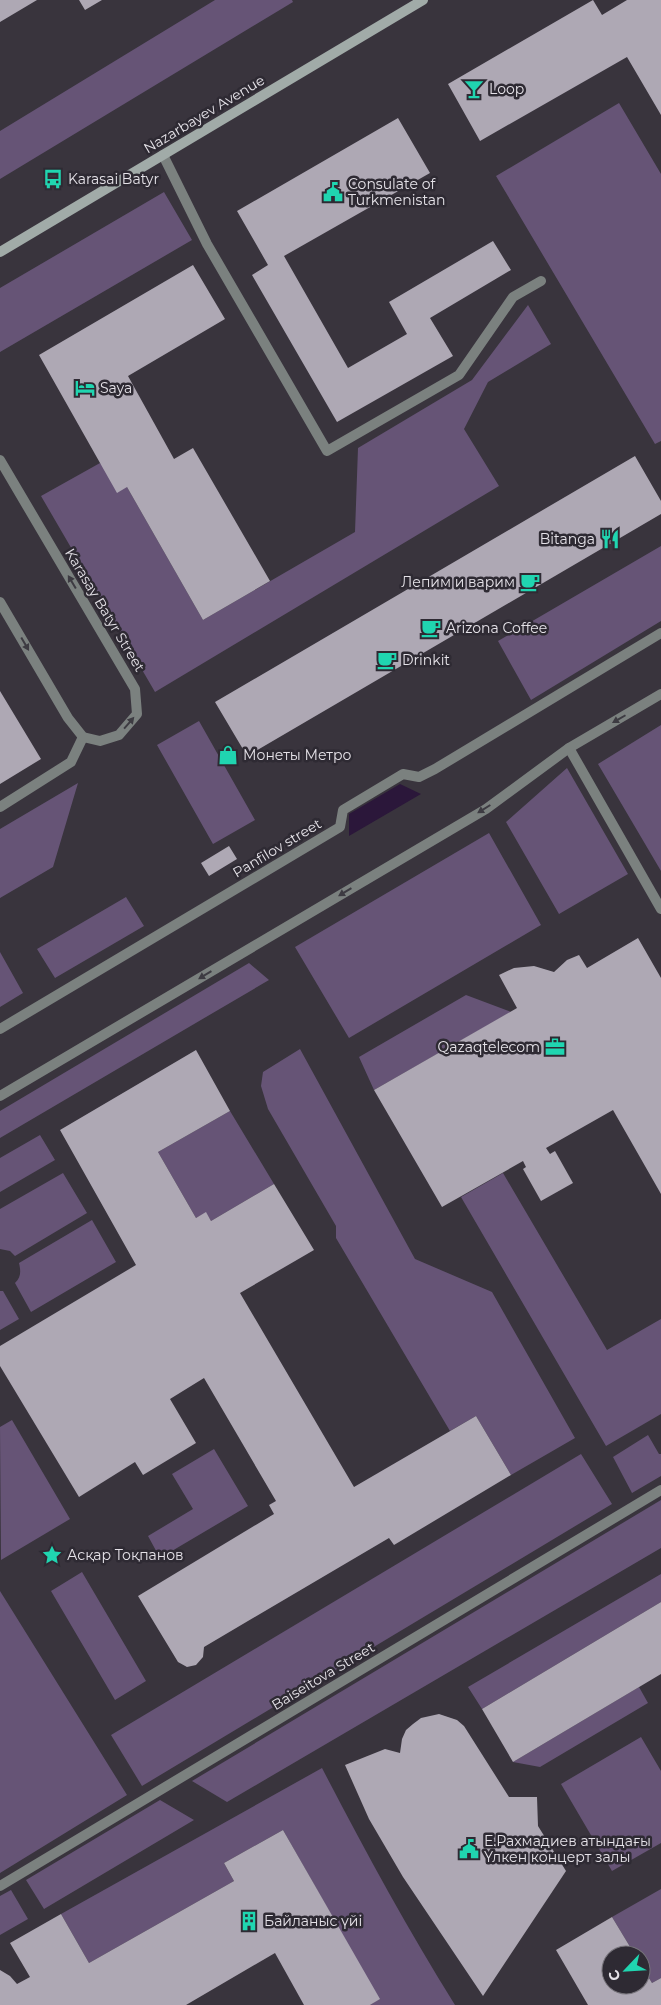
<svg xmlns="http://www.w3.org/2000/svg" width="661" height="2005" font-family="Montserrat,sans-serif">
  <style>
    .green { fill: #665476 }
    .water { fill: #2b173a }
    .building { fill: #aea8b4 }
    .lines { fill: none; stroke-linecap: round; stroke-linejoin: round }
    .lane { stroke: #7b817f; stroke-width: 10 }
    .street { stroke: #7b817f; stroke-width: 10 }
    .secondary { stroke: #a1aba8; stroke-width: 10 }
    .oneway { fill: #3d3b42 }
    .labels { text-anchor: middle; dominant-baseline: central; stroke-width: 5; stroke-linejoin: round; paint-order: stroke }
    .poi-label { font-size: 14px; fill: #e5e2e8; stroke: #2e2a33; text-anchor: start }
    .street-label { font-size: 14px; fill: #e5e2e8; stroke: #2e2a33 }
  </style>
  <rect width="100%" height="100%" fill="#39343d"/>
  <path class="green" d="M215,0H292L293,2L0,179V131Z
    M619,103L661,174V441L655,444L496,176Z
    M164,192L192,240L0,352V288Z
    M528,305L551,344L488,382L464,429L499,486L155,692L41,496L100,463L127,487L203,620L355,532L358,448L472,380Z
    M661,546V621L531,700L498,641Z
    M199,721L255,820L213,844L157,745Z
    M661,725V871L598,764Z
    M567,768L628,874L559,914L506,822Z
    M78,783L53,867L0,898V829Z
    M489,833L541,925L349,1038L295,947Z
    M126,897L144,926L55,978L37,949Z
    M0,952L23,993L0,1007Z
    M249,963L269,980L0,1138V1111Z
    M466,995L511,1012L374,1090L359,1057Z
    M300,1049L415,1259L492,1292L575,1438L511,1475L476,1416L450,1431L336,1238V1226L268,1109L261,1086L263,1072Z
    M230,1111L274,1184L211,1221L206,1213L196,1218L158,1152Z
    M40,1135L55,1160L0,1192V1158Z
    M63,1173L87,1213L15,1256L10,1251L0,1249V1209Z
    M503,1173L607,1350L661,1319V1414L606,1446L461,1197Z
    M92,1220L116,1262L31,1312L15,1283C21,1277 21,1272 19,1263Z
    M0,1291H3L19,1319L0,1330Z
    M12,1420L70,1519L1,1560L0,1427Z
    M648,1435L659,1454H661V1476L632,1493L613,1457Z
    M214,1449L248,1506L160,1558L148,1536L193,1509L172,1474Z
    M581,1454L612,1504L142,1786L111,1735Z
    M661,1500V1548L227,1802L192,1781Z
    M82,1572L146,1681L115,1700L51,1591Z
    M661,1574V1602L482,1709L468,1687Z
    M0,1591L127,1795L0,1873Z
    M639,1687L648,1703L540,1767L513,1762Z
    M641,1737L661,1771V1843L612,1871L561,1784Z
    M322,1768C364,1849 407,1928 455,2005H370L379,1999L283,1830L224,1863L234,1881L89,1963L61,1914Z
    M160,1800L194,1820L44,1909L26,1880Z
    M661,1889V1978L652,1983L641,1965V1955H635L612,1917Z
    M11,1890L28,1919L0,1935V1896Z"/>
  <path class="water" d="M400,784L421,794L349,836V814Z"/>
  <path class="building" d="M0,0H37L0,22Z
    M79,0H102L85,10Z
    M593,0L602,15L627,0H661V115L627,57L480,141L448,84Z
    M398,118L430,173L284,256L348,368L407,334L389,302L493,241L511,270L430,318L453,356L337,422L252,275L268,265L237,211Z
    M193,265L225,319L128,376L174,459L193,448L270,581L203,620L127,487L117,493L39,355Z
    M635,456L661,501V514L247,756L215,702Z
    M0,691L41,759L0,784Z
    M229,846L237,859L209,876L201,863Z
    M638,938L661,978V1194L613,1110L546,1148L550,1154L555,1151L573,1183L541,1201L523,1169L526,1167L523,1161L442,1207L374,1090L517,1008L499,975L514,968L534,966L554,972L567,960L579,955L587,968Z
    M196,1050L230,1111L158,1152L196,1218L206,1212L211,1221L274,1184L314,1250L240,1293L354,1487L476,1416L511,1475L394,1545L389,1538L204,1647L203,1657L196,1665L187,1667L178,1662L138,1596L274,1514L269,1505L276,1501L204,1378L170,1399L196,1443L143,1475L135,1462L79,1497L0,1366V1346L136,1265L60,1130Z
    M661,1602V1674L513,1762L482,1709Z
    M439,1714L457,1720L464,1726L509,1797H537L538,1826L566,1871L483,1996L403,1877L369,1819L345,1765L385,1749L400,1753L402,1739L406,1730L413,1724L421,1718Z
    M283,1830L380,1999L370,2005H304L275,1953L186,2005H0V1970L10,1976L17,1984L30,1977L10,1943L61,1914L89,1963L234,1881L224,1863Z
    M612,1917L635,1955H611V1985H641V1965L652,1983L661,1978V2005H588L556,1950Z"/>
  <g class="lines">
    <path class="lane" d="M163,155L207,244L327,451L459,375L513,297L541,281
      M569,748L661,909
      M0,807L71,762L83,737"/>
    <path class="street" d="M0,460L135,689L137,714L119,735L100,741L83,737L68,718L0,602
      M0,1029L340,827L343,810L403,774L419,777L435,769L661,633
      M0,1096L486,809L569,748L661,694
      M0,1886L661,1490"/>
    <path class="secondary" d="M0,252L423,0"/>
  </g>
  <defs><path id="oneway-solid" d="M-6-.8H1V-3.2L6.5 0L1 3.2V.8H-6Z" transform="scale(1.25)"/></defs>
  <g class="oneway">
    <use href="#oneway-solid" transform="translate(72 582) rotate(-121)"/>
    <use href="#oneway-solid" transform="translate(25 644) rotate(60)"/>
    <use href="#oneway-solid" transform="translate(619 719) rotate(150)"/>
    <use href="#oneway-solid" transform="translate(129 723) rotate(-49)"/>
    <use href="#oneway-solid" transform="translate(484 809) rotate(148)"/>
    <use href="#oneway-solid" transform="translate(345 892) rotate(149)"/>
    <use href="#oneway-solid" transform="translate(205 975) rotate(149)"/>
  </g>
  <defs>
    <symbol id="bar-bare" viewBox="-9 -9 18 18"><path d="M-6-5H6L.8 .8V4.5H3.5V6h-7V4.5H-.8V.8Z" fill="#20d5b0" stroke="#2e2a33" stroke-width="2.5" paint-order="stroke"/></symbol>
    <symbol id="bus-bare" viewBox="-9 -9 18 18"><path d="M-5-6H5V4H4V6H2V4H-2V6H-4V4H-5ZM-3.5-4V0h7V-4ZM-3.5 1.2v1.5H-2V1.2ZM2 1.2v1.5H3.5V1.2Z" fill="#20d5b0" stroke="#2e2a33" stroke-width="2.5" paint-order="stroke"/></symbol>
    <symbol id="civic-bare" viewBox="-9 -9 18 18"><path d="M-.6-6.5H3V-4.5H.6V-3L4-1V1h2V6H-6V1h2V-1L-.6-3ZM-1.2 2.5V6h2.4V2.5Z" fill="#20d5b0" stroke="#2e2a33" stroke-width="2.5" paint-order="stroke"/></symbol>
    <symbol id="hotel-bare" viewBox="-9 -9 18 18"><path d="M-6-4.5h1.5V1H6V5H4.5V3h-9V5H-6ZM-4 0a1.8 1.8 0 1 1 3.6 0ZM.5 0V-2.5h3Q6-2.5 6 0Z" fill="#20d5b0" stroke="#2e2a33" stroke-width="2.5" paint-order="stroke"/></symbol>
    <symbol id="restaurant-bare" viewBox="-9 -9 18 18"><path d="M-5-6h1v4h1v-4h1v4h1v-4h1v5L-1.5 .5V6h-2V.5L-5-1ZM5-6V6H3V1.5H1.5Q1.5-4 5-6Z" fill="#20d5b0" stroke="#2e2a33" stroke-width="2.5" paint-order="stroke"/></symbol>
    <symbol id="cafe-bare" viewBox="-9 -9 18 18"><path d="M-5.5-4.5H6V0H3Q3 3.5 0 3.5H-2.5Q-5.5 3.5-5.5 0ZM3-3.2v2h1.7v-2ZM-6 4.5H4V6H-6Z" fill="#20d5b0" stroke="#2e2a33" stroke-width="2.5" paint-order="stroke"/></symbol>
    <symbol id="shop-bare" viewBox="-9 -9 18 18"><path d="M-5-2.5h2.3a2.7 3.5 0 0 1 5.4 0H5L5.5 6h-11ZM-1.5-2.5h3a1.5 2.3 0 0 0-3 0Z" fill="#20d5b0" stroke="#2e2a33" stroke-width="2.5" paint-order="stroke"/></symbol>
    <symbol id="office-bare" viewBox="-9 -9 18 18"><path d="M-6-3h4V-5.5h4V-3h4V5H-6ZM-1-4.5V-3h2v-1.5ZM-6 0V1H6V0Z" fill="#20d5b0" stroke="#2e2a33" stroke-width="2.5" paint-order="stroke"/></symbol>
    <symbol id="sight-bare" viewBox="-9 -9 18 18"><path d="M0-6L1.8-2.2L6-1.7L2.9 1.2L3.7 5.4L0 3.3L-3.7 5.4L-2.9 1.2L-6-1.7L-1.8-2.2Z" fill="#20d5b0" stroke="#2e2a33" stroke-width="2.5" paint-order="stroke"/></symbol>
    <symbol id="building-bare" viewBox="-9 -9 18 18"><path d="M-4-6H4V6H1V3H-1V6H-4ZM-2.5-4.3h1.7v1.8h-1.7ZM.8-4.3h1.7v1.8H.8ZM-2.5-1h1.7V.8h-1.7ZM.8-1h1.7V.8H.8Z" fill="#20d5b0" stroke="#2e2a33" stroke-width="2.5" paint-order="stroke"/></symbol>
  </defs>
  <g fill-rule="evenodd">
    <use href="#bar-bare" x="460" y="75" width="28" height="28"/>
    <use href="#bus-bare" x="39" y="165" width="28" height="28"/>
    <use href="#civic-bare" x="319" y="178" width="28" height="28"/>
    <use href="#hotel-bare" x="71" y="374" width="28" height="28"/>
    <use href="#restaurant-bare" x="596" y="525" width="28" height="28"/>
    <use href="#cafe-bare" x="516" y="568" width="28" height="28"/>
    <use href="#cafe-bare" x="417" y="614" width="28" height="28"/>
    <use href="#cafe-bare" x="373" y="646" width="28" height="28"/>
    <use href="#shop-bare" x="214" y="741" width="28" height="28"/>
    <use href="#office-bare" x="541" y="1033" width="28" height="28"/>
    <use href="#sight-bare" x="38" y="1541" width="28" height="28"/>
    <use href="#civic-bare" x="455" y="1835" width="28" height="28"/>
    <use href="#building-bare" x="235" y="1907" width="28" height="28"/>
  </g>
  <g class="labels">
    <g class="poi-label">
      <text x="489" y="89">Loop</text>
      <text x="68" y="179">Karasai Batyr</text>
      <text x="348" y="184">Consulate of<tspan x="348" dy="16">Turkmenistan</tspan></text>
      <text x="100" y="388">Saya</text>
      <text x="595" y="539" text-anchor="end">Bitanga</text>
      <text x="515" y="582" text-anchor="end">Лепим и варим</text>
      <text x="446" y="628">Arizona Coffee</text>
      <text x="402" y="660">Drinkit</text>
      <text x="243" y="755">Монеты Метро</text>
      <text x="540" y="1047" text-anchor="end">Qazaqtelecom</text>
      <text x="67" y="1555">Асқар Тоқпанов</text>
      <text x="484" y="1841">Е.Рахмадиев атындағы<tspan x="484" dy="16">Үлкен концерт залы</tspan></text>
      <text x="264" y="1921">Байланыс үйі</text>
    </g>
    <g class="street-label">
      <text transform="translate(204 114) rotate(-31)">Nazarbayev Avenue</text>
      <text transform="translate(105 610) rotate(59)">Karasay Batyr Street</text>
      <text transform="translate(277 848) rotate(-31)">Panfilov street</text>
      <text transform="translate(323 1676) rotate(-31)">Baiseitova Street</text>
    </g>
  </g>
  <g transform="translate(626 1970) rotate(245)"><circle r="24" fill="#2e2a33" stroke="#77747b"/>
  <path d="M0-4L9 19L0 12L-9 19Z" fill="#20d5b0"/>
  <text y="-8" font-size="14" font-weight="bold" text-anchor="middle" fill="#e5e2e8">С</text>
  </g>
</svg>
